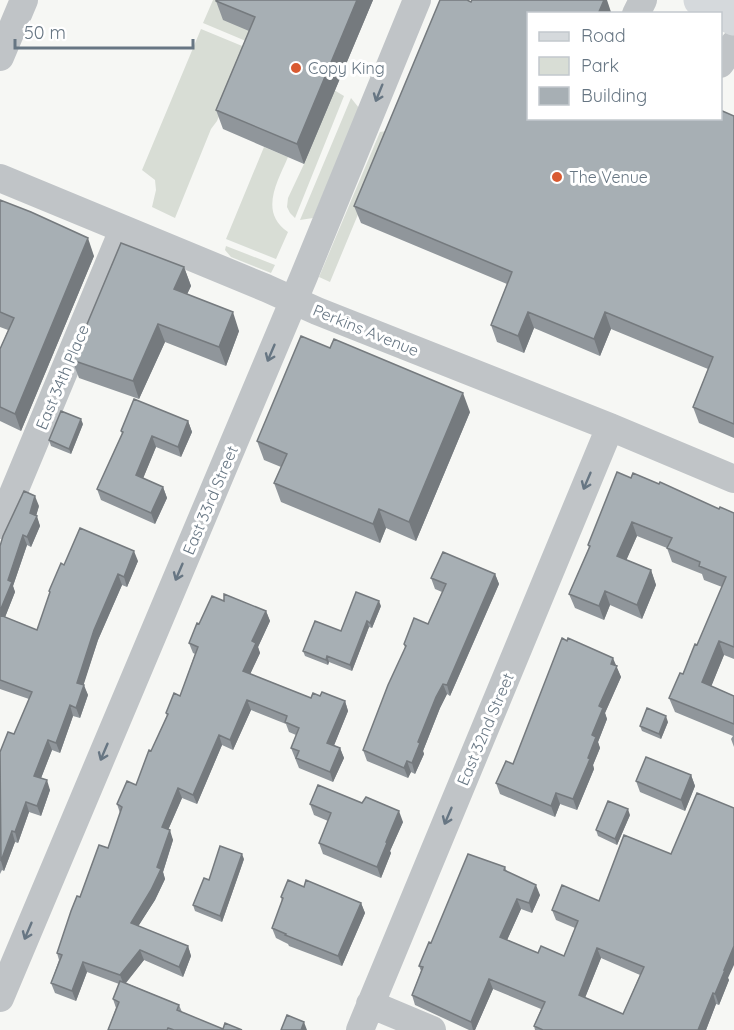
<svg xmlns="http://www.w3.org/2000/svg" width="734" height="1030" font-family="Quicksand,sans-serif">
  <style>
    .green { fill: #d8ddd5 }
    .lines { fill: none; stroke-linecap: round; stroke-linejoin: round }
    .minor { stroke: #c0c4c7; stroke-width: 28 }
    .major { stroke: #d5d9dc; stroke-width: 33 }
    .wall { fill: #90969b; fill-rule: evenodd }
    .shaded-wall { fill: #757a7e }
    .building { fill: #a7afb4; stroke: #757a7e; stroke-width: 1.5; fill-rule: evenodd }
    .oneway { stroke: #677683 }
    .poi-dot { fill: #d95a31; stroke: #fff; stroke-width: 2 }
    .labels { text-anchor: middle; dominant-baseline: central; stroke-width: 6; stroke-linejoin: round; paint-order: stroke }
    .poi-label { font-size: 16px; fill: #677683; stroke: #fff; text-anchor: start }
    .street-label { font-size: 16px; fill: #677683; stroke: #fff }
  </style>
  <rect width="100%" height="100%" fill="#f6f7f4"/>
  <path class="green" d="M213,0H231L262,36L258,46L203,23Z
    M201,29L247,48L217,121L211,129L175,218L152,207L156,190L155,180L142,170Z
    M334,90L344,96L295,218L290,213L287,207L288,198L304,164Z
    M351,98L359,108L313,218L300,220Z
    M393,130L330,282L319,277L380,132Z
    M264,147L288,157C277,183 259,212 288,232L276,259L226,239Z
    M226,246L275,265L271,273L231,257L225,250Z"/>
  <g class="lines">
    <path class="minor" d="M636,14L643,0
      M0,57L24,0
      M720,64L734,44
      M0,178L266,288L317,311L610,427L734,479
      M0,525L123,230
      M0,998L304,276L417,0
      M370,1004L432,1030
      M360,1030L610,427"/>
    <path class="major" d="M700,0L734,19"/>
  </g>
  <path class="wall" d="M373,0L304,164L223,129L216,110L249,31L223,20L216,1Z
    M471,2L611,12V14H528L720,109L721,111L734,116V438L699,423L693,407L708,369L611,329L600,356L534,328L524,353L497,342L491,325L507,284L361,223L354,206Z
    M0,200L94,256L21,431L0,421V349L8,330L0,327Z
    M184,267L191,286L187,294L239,331L226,366L165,342L139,399L79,378L72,360Z
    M470,412L416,541L386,528L380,543L281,502L274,483L281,467L264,460L257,441Z
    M188,421L192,432L181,457L156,447L143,478L163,487L167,498L155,524L101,500L97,489L122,434L121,431Z
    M83,424L71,454L51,446L49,440Z
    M631,478L719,509L734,513V659L724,655L711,686L734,696V747L731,739L733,736L675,712L669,698L683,674L697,645L722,587L704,580L702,574L672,562L667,548L637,536L626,560L651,570L656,585L642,619L610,605L604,620L575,608L569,594L589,548L588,545Z
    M39,506L36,515L40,526L31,547L27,545L13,586L15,592L5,617L37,630L50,593L49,591L64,565L138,561L127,587L122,585L98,640L83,685L88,695L80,718L73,716L60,753L52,750L41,778L50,790L41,816L29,812L18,843L15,842L4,871L2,870L0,874V752L14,734L29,699L0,689V546Z
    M495,574L499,584L450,696L447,694L440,708L423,751L424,754L415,774L411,772L408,778L367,761L363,750L405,648L404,644L428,624L442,592L435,589L431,578Z
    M224,601L266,611L270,621L258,647L260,653L250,674L311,698L320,696L345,701L348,711L334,745L340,748L344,758L333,782L299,768L291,748L296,735L289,732L286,724L251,710L233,750L222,745L197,804L182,798L168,830L173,840L163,872L165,879L155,900L138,926L188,946L191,956L183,977L144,960L126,983L179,1005L182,1012L223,1029L242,1030H108L116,1008L113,999L119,984L87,972L76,1001L55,993L51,983L59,960L57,953L80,897L108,848L120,813L117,804L136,785L151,751L167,716L166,713L180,696L195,654L193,653L189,643L199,624Z
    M381,606L372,628L369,627L352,671L329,662L328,665L305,656L303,651L341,631Z
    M616,666L621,677L605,713L607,719L598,742L600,748L593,765L594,769L577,810L560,804L555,817L500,794L496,783L513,764Z
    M668,722L661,739L642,731L640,726Z
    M691,775L695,786L685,811L640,792L636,781Z
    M310,804L403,822L390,851L391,853L381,878L323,854L319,843L328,821L314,815Z
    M630,815L617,845L598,836L596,830Z
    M244,859L222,922L195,911L193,905L209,880Z
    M505,867L507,872L540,895L532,913L521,909L507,940L538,953L564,956L575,928L556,920L552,910L728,978L729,980L719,1005L716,1004L706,1030H535L534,1026L541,1009L493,989L475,1030H469L415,1005L412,995L421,971L419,966L431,943ZM601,958L640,975L623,1014L585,998Z
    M304,887L361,903L365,913L342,966L289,946L288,944L276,938L272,928L282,901L281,897Z"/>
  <path class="shaded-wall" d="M357,0H373L304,164L297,144Z
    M604,0H607L611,12V14H598Z
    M88,238L94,256L21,431L15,414Z
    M184,267L191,286L181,307L174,289Z
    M233,312L239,331L226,366L219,347Z
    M528,312L534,328L524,353L518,336Z
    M605,312L611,329L600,356L594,339Z
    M158,324L165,342L139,399L133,381Z
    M463,393L470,412L416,541L409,522Z
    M81,419L83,424L71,454L69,449Z
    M188,421L192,432L181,457L178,447Z
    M152,436L156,447L140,486L136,475Z
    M163,487L167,498L155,524L151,513Z
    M35,496L39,506L35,520L37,516L40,526L31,547L27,537L30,513Z
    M379,509L386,528L380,543L373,524Z
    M632,522L637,536L622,570L617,556Z
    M23,535L27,545L13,586L15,592L2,625L0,618V611L8,580Z
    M134,551L138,561L127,587L124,577Z
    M651,570L656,585L642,619L637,605Z
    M118,574L122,585L98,640L81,693L77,683L94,630Z
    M495,574L499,584L450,696L447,685Z
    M605,591L610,605L604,620L599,606Z
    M379,601L381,606L372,628L370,623Z
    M266,611L270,621L258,647L260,653L247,681L243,671L252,641Z
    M367,621L369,627L352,671L350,665Z
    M719,641L724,655L707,697L702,682Z
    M327,656L329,662L328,665L326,660Z
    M613,658L621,677L605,713L607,719L598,742L600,748L593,765L594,769L577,810L573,799L588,758L592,735Z
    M443,684L447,694L440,708L423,751L424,754L415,774L412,763L418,742L436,697Z
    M84,685L88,695L80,718L76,708Z
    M247,700L251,710L233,750L230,740Z
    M345,701L348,711L331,753L327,743Z
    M70,705L73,716L60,753L56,743Z
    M666,716L668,722L661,739L659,734Z
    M219,735L222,745L197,804L193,795Z
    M48,740L52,750L38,786L34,776Z
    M340,748L344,758L333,782L330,772Z
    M407,761L411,772L408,778L404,768Z
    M691,775L695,786L685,811L681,800Z
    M47,780L50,790L41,816L37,806Z
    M178,788L182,798L165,837L162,827Z
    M556,793L560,804L555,817L551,806Z
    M26,802L29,812L18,843L15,832Z
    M628,809L630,815L617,845L615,839Z
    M399,811L403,822L390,851L391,853L381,878L377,867L386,842Z
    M170,830L173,840L163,872L165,879L155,900L134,933L131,923L157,867Z
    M12,831L15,842L4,871L1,861Z
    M242,854L244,859L222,922L220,916Z
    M536,885L540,895L532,913L529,903Z
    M517,899L521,909L504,947L500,937Z
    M361,903L365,913L342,966L338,956Z
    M188,946L191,956L183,977L179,967Z
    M734,946V965L728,978L729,980L719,1005L715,994L724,970Z
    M597,948L601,958L582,1005L579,995Z
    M140,950L144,960L124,985L120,975Z
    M83,962L87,972L76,1001L72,991Z
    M489,979L493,989L475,1030H473L471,1022Z
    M713,993L716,1004L706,1030H698Z
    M304,1022L307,1030H301Z"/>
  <path class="building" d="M216,0H357L297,144L216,110L255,17L216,1Z
    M440,0H467L471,2L472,0H604L598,14H528V118H720V110L734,116V424L693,407L713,357L605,312L594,339L528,312L518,336L491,325L512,272L354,206Z
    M0,200L31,212L88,238L15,414L0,407V349L14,318L0,312Z
    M121,243L184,267L174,289L233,312L219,347L158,324L133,381L72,360Z
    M301,336L330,348L334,339L463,393L409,522L379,509L373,524L274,483L287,454L257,441Z
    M134,399L188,421L178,447L152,436L136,475L163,487L151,513L97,489L123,432L121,431Z
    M61,411L81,419L69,449L49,440Z
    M617,472L631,478L633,473L659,484L660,482L719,509L720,507L734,513V647L719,641L702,682L734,696V724L669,698L680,673L683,674L695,644L697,645L726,577L699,566L700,562L667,548L672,538L632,522L617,556L651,570L637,605L605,591L599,606L569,594L590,546L588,545Z
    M24,491L35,496L30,513L37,516L27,537L23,535L8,580L12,582L0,611V546L3,536Z
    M80,528L134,551L124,577L118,574L94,630L77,683L84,685L76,708L70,705L56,743L48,740L34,776L47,780L37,806L26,802L15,832L12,831L1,861L0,752L8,732L14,734L32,692L0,680V615L37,630L50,592L49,591L61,563L64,565Z
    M443,552L495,574L447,685L443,684L436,697L418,742L420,743L412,763L407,761L404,768L363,750L388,685L406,646L404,644L414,618L428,624L446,584L431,578Z
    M356,592L379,601L370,623L367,621L350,665L327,656L326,660L303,651L315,621L341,631Z
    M224,594L266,611L252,641L256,643L243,671L311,698L313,693L320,696L322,692L345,701L327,743L340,748L330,772L296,758L299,751L291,748L299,728L285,722L287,716L247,700L230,740L219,735L193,795L178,788L162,827L170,830L157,867L161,869L151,890L131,923L188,946L179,967L140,950L120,975L83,962L72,991L51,983L62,955L57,953L71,911L77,896L80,897L99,845L108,848L122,807L117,804L127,781L136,785L149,750L151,751L168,714L166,713L174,693L180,696L198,647L189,643L197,623L199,624L212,596L224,601Z
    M562,638L567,641L568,638L613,658L611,664L617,666L599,706L603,708L592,735L596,737L588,758L590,759L573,799L556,793L551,806L496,783L506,761L513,764Z
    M647,708L666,716L659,734L640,726Z
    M646,757L691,775L681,800L636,781Z
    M318,785L362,803L366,797L399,811L386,842L387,843L377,867L319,843L331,813L310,804Z
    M697,793L734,808V946L724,970H725L715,994L713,993L698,1030H543L534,1026L545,1002L489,979L471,1022L412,995L423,967L419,966L429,942L431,943L468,854L505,867L504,870L536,885L529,903L517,899L500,937L538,953L541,946L564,956L578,921L552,910L562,885L599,901L624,835L671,854ZM597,948L644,967L623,1014L579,995Z
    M608,801L628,809L615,839L596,830Z
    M220,846L242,854L220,916L193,905L204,878L209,880Z
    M288,880L304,887L306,880L361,903L338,956L285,935L286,934L272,928L283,898L281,897Z
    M120,981L179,1005L177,1010L223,1029L225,1023L242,1030H174L168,1028L167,1030H108L119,1002L113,999Z
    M287,1015L304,1022L301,1030H281Z"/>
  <defs><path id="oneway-shaft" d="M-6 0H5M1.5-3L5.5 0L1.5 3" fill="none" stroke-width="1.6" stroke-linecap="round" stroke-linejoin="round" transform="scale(1.5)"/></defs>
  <g class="oneway">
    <use href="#oneway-shaft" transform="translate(379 93) rotate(112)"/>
    <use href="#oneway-shaft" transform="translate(271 353) rotate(113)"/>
    <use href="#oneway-shaft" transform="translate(587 481) rotate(113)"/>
    <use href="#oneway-shaft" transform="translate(179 572) rotate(113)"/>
    <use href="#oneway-shaft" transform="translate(104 752) rotate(113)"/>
    <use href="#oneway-shaft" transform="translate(448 816) rotate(113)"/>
    <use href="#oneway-shaft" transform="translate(28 931) rotate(113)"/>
  </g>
  <g class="poi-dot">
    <circle cx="296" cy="68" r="6"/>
    <circle cx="557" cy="177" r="6"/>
  </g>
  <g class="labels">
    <g class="poi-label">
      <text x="308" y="68">Copy King</text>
      <text x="569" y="177">The Venue</text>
    </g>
    <g class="street-label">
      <text transform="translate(366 330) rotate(22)">Perkins Avenue</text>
      <text transform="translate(62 377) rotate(-67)">East 34th Place</text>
      <text transform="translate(210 500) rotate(-67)">East 33rd Street</text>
      <text transform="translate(485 729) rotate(-67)">East 32nd Street</text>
    </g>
  </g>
  <rect x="527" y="12" width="195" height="108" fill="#ffffff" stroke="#c2c8cd" stroke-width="1.5"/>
  <rect x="539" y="32" width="30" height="9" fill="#d5d9dc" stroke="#c2c8cd" stroke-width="1.5"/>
  <text x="581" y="42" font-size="18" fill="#677683">Road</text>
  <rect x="539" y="57" width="30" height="18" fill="#d8ddd5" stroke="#c2c8cd" stroke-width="1.5"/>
  <text x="581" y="72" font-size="18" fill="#677683">Park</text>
  <rect x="539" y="87" width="30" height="18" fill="#a7afb4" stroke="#c2c8cd" stroke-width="1.5"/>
  <text x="581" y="102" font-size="18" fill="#677683">Building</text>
  <path d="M15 39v9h178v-9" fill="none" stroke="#677683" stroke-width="3"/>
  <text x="24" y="39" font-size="18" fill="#677683" stroke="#ffffff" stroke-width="4.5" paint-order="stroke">50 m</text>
</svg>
